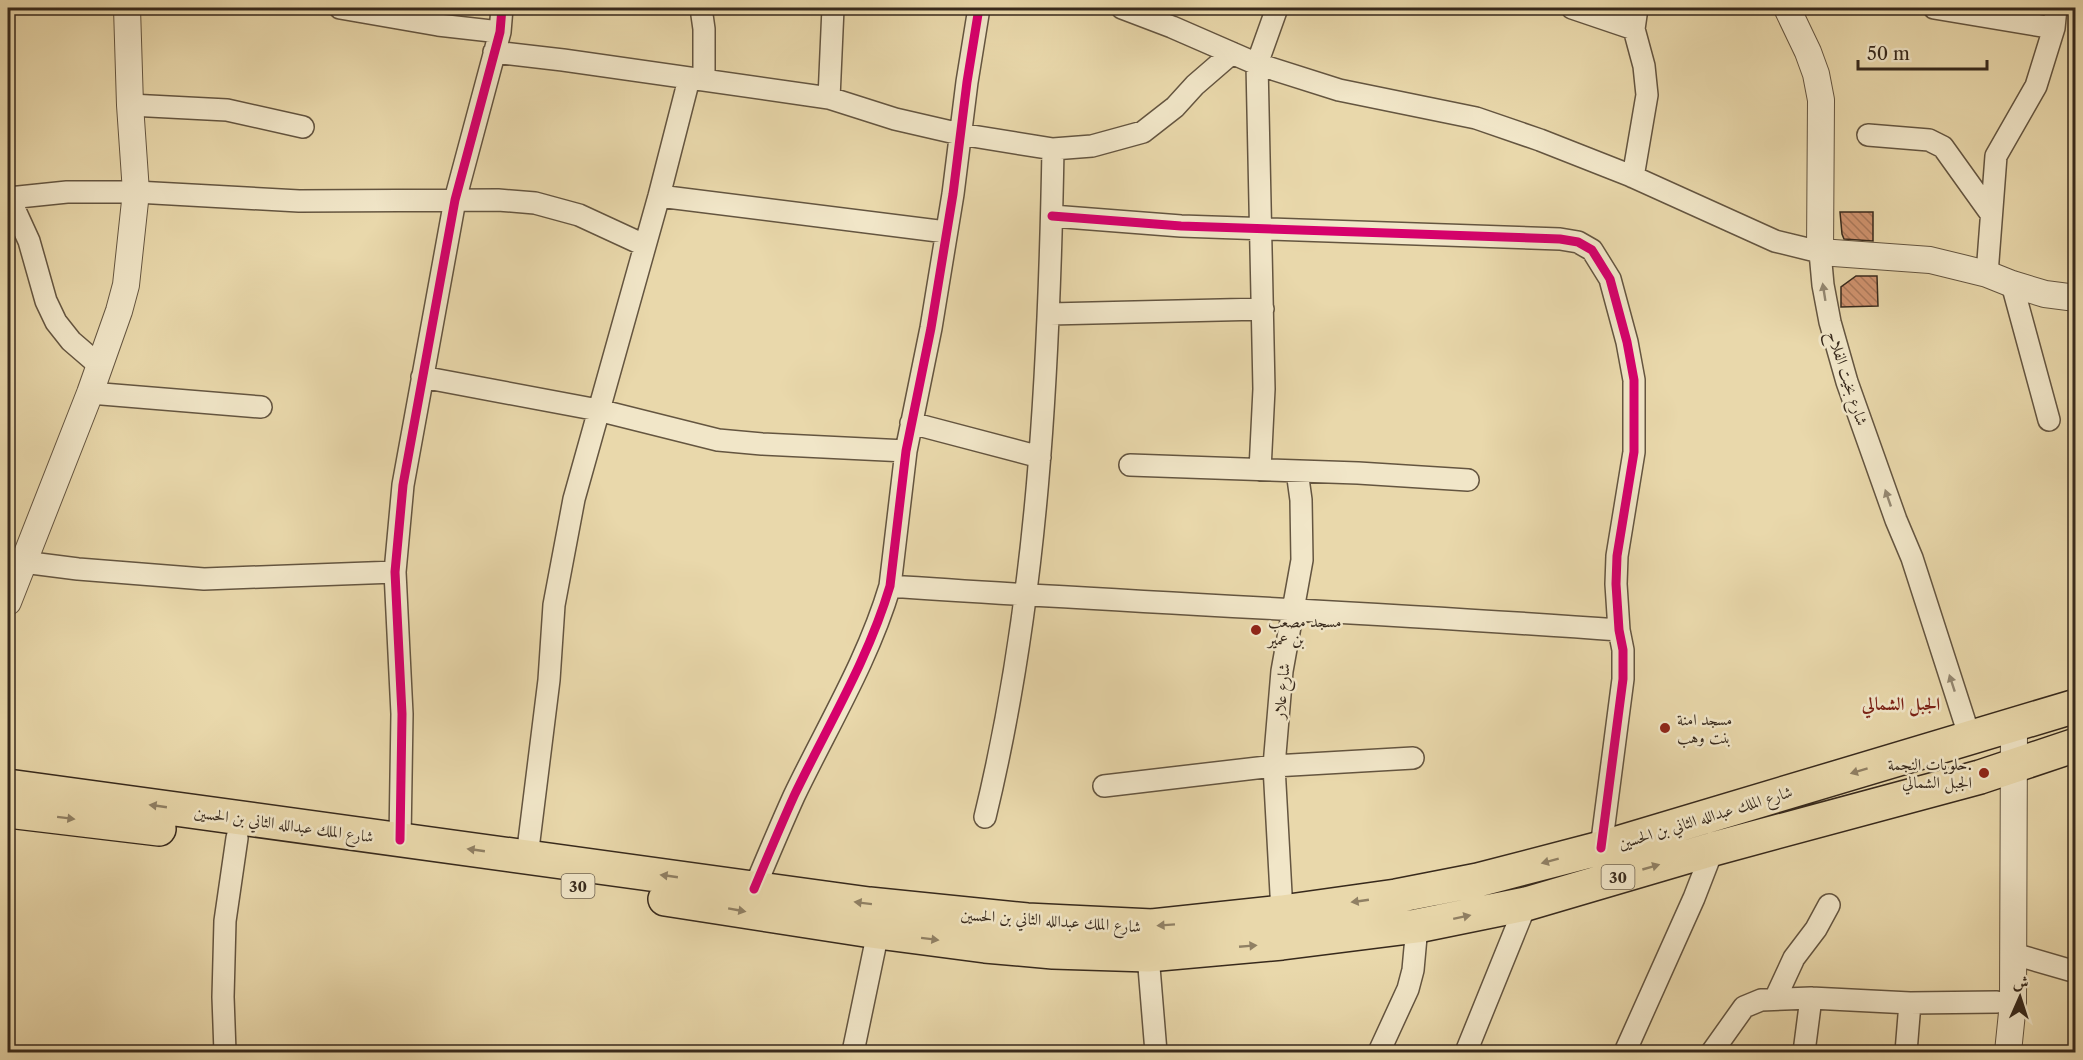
<svg xmlns="http://www.w3.org/2000/svg" width="2083" height="1060" font-family="'Libre Caslon Text',Amiri,serif">
  <style>
    .building { fill: url(#building-back-hatch); stroke: #37291c; stroke-width: 1.5 }
    .lines { fill: none; stroke-linecap: round; stroke-linejoin: round }
    .minor-casing { stroke: #645540; stroke-width: 24 }
    .tertiary-casing { stroke: #645540; stroke-width: 28 }
    .primary-casing { stroke: #37291c; stroke-width: 36 }
    .minor { stroke: #f1e6c8; stroke-width: 21 }
    .tertiary { stroke: #f1e6c8; stroke-width: 26 }
    .primary { stroke: #e9d8ab; stroke-width: 33 }
    .cycleway-casing { stroke: #f1e6c8; stroke-width: 13 }
    .cycleway { stroke: #d6006c; stroke-width: 9 }
    .oneway { fill: #948872 }
    .oneway2 { fill: #908064 }
    .poi-dot { fill: #8f2418; stroke: #f1e6c8; stroke-width: 2 }
    .labels { text-anchor: middle; dominant-baseline: central; stroke-width: 5; stroke-linejoin: round; paint-order: stroke }
    .shield { fill: #f1e6c8; stroke: #6f6250; stroke-width: 1.5 }
    .shield-label { font-size: 15px; font-weight: bold; fill: #37291c }
    .street-label { font-size: 16px; fill: #37291c; stroke: #f1e6c8 }
    .poi-label { font-size: 16px; fill: #37291c; stroke: #f1e6c8; text-anchor: start }
    .neighbourhood-label { font-size: 18px; font-weight: bold; fill: #7a1f14; stroke: #f1e6c8 }
  </style>
  <defs>
    <pattern id="building-back-hatch" width="6" height="6" patternUnits="userSpaceOnUse" patternTransform="scale(1.5)"><rect width="6" height="6" fill="#d0936f"/><path d="M-1 5l2 2M0 0l6 6M5-1l2 2" fill="none" stroke="#aa785a"/></pattern>
  </defs>
  <rect width="100%" height="100%" fill="#e9d8ab"/>
  <filter id="stains"><feTurbulence type="fractalNoise" baseFrequency=".00333" numOctaves="4"/><feColorMatrix values="0 0 0 0 .2 0 0 0 0 .09 0 0 0 0 .02 0 0 0 .5 -.17"/></filter>
  <radialGradient id="worn" r=".72"><stop offset=".6" stop-color="#630" stop-opacity="0"/><stop offset="1" stop-color="#630" stop-opacity=".3"/></radialGradient>
  <path class="building" d="M1840,212H1873V241L1844,239L1842,234Z
    M1856,276H1877L1878,306L1841,307V287Z"/>
  <g class="lines">
    <defs>
      <path id="minor" d="M340,8L438,25L500,32
        M701,8L704,29V80
        M1122,8L1172,27L1257,64L1339,90L1476,118L1540,140L1629,175L1775,241L1820,252L1823,285L1830,322L1847,382L1896,520L1912,558L1970,738
        M1572,8L1634,29
        M1934,8L2054,28
        M494,52L563,60L829,98L895,119L960,134L1053,149L1092,146L1143,132L1175,107L1195,85L1232,53
        M829,98L833,8
        M130,105L227,110L303,127
        M1868,135L1929,140L1943,147L1991,214
        M1633,177L1647,95L1644,66L1634,29L1637,8
        M8,195L29,241L46,301L56,322L71,341L100,366
        M659,196L946,232
        M9,198L67,192H136L299,201L498,200L535,203L579,215L644,245
        M1052,216L1181,226L1560,239L1578,242L1592,250L1610,279L1627,342L1634,380V452L1617,556L1616,584L1619,630L1623,650V679L1601,848
        M1987,274L1996,156L2036,86L2054,28L2056,8
        M2012,284L2049,420
        M1050,314L1263,309
        M422,377L598,410L718,440L762,444L906,451
        M90,393L261,407
        M911,423L1040,457
        M1130,465L1358,473L1468,480
        M1260,470L1264,389L1257,64L1277,8
        M23,562L78,569L204,579L395,572
        M890,586C1133,603 1376,612 1619,630
        M1104,786L1274,766L1413,758
        M985,817C1038,599 1049,373 1053,149
        M400,840L402,714L395,572L403,485L455,200L500,32L502,8
        M527,857L549,680L554,605L574,499L659,196L689,79
        M754,889C767,858 780,827 794,796C827,727 868,660 890,586L906,451L931,328L953,194L967,82L979,8
        M1282,912L1274,766L1282,671L1302,560L1301,500L1297,471
        M2014,954L2076,972
        M1148,955L1156,1052
        M1775,999L1794,958L1816,929L1829,905
        M225,1052L223,997L225,921L237,838
        M853,1052L878,932
        M1379,1052L1408,989L1413,970L1417,926
        M1466,1052L1526,904
        M1625,1052L1694,898L1713,849
        M1712,1052L1744,1007L1761,1000L1811,998L1910,1003L1997,1002
        M1804,1052L1811,998
        M1906,1052L1910,1003"/>
      <path id="tertiary" d="M1787,8L1808,52L1816,74L1821,100L1820,252L1930,260L1987,274L2012,284L2045,294L2076,298
        M8,602L90,393L119,311L126,285L136,192L130,105L127,8
        M2008,1052L2013,1003L2014,726"/>
      <path id="primary" d="M8,786L869,904L1027,920L1152,926L1282,912L1396,896L1478,880L1601,848L2076,706
        M8,811L159,829
        M665,899L878,932L985,946L1053,952L1148,955L1282,943L1417,926L1526,904L1713,849L1980,777L2076,745"/>
    </defs>
    <use href="#minor" class="minor-casing"/>
    <use href="#tertiary" class="tertiary-casing"/>
    <use href="#primary" class="primary-casing"/>
    <use href="#minor" class="minor"/>
    <use href="#tertiary" class="tertiary"/>
    <use href="#primary" class="primary"/>
    <defs>
      <path id="cycleway" d="M1052,216L1181,226L1560,239L1578,242L1592,250L1610,279L1627,342L1634,380V452L1617,556L1616,584L1619,630L1623,650V679L1601,848
        M400,840L402,714L395,572L403,485L455,200L500,32L502,8
        M754,889C767,858 780,827 794,796C827,727 868,660 890,586L906,451L931,328L953,194L967,82L979,8"/>
    </defs>
    <use href="#cycleway" class="cycleway-casing"/>
    <use href="#cycleway" class="cycleway"/>
  </g>
  <defs><path id="oneway-solid" d="M-6-.8H1V-3.2L6.5 0L1 3.2V.8H-6Z" transform="scale(1.5)"/></defs>
  <g class="oneway">
    <use href="#oneway-solid" transform="translate(1824 292) rotate(-99)"/>
    <use href="#oneway-solid" transform="translate(1888 498) rotate(-109)"/>
    <use href="#oneway-solid" transform="translate(1952 683) rotate(-108)"/>
  </g>
  <g class="oneway2">
    <use href="#oneway-solid" transform="translate(1859 771) rotate(163)"/>
    <use href="#oneway-solid" transform="translate(158 806) rotate(-172)"/>
    <use href="#oneway-solid" transform="translate(66 818) rotate(7)"/>
    <use href="#oneway-solid" transform="translate(476 850) rotate(-172)"/>
    <use href="#oneway-solid" transform="translate(1550 861) rotate(165)"/>
    <use href="#oneway-solid" transform="translate(1651 867) rotate(-16)"/>
    <use href="#oneway-solid" transform="translate(669 876) rotate(-172)"/>
    <use href="#oneway-solid" transform="translate(1360 901) rotate(172)"/>
    <use href="#oneway-solid" transform="translate(863 903) rotate(-173)"/>
    <use href="#oneway-solid" transform="translate(737 910) rotate(10)"/>
    <use href="#oneway-solid" transform="translate(1462 917) rotate(-12)"/>
    <use href="#oneway-solid" transform="translate(1166 925) rotate(176)"/>
    <use href="#oneway-solid" transform="translate(930 939) rotate(7)"/>
    <use href="#oneway-solid" transform="translate(1248 946) rotate(-5)"/>
  </g>
  <g class="poi-dot">
    <circle cx="1256" cy="630" r="6"/>
    <circle cx="1665" cy="728" r="6"/>
    <circle cx="1984" cy="773" r="6"/>
  </g>
  <g class="labels">
    <g class="shield">
      <rect x="1601.5" y="865" width="33" height="24" rx="4.5"/>
      <rect x="561.5" y="874" width="33" height="24" rx="4.5"/>
    </g>
    <g class="shield-label">
      <text x="1618" y="877">30</text>
      <text x="578" y="886">30</text>
    </g>
    <g class="street-label">
      <text transform="translate(1848 378) rotate(72)">شارع بخيت الفلاح</text>
      <text transform="translate(1281 691) rotate(-84)">شارع علار</text>
      <text transform="translate(1705 817) rotate(-17)">شارع الملك عبدالله الثاني بن الحسين</text>
      <text transform="translate(284 824) rotate(8)">شارع الملك عبدالله الثاني بن الحسين</text>
      <text transform="translate(1051 920) rotate(4)">شارع الملك عبدالله الثاني بن الحسين</text>
    </g>
    <g class="poi-label">
      <text x="1268" y="621">مسجد مصعب<tspan x="1268" dy="18">بن عمير</tspan></text>
      <text x="1677" y="719">مسجد امنة<tspan x="1677" dy="18">بنت وهب</tspan></text>
      <text x="1972" y="764" text-anchor="end">حلويات النجمة.<tspan x="1972" dy="18">الجبل الشمالي</tspan></text>
    </g>
    <g class="neighbourhood-label">
      <text x="1901" y="704">الجبل الشمالي</text>
    </g>
  </g>
  <rect width="2083" height="1060" fill="none" stroke="#e9d8ab" stroke-width="30"/>
  <rect x="9" y="9" width="2065" height="1042" fill="none" stroke="#37291c" stroke-width="3"/>
  <rect x="15" y="15" width="2053" height="1030" fill="none" stroke="#37291c" stroke-width="1.5"/>
  <g transform="translate(2020 997) rotate(3)" stroke="#f1e6c8" stroke-width="4.5" paint-order="stroke">
  <path d="M0-4.5L10 22L0 15L-10 22Z" fill="#37291c"/>
  <text y="-9" font-size="16" font-weight="bold" text-anchor="middle" fill="#37291c">ش</text>
  </g>
  <path d="M1858 60v9h129v-9" fill="none" stroke="#37291c" stroke-width="3"/>
  <text x="1867" y="60" font-size="18" fill="#37291c" stroke="#f1e6c8" stroke-width="4.5" paint-order="stroke">50 m</text>
  <rect width="100%" height="100%" filter="url(#stains)"/>
  <rect width="100%" height="100%" fill="url(#worn)"/>
</svg>
